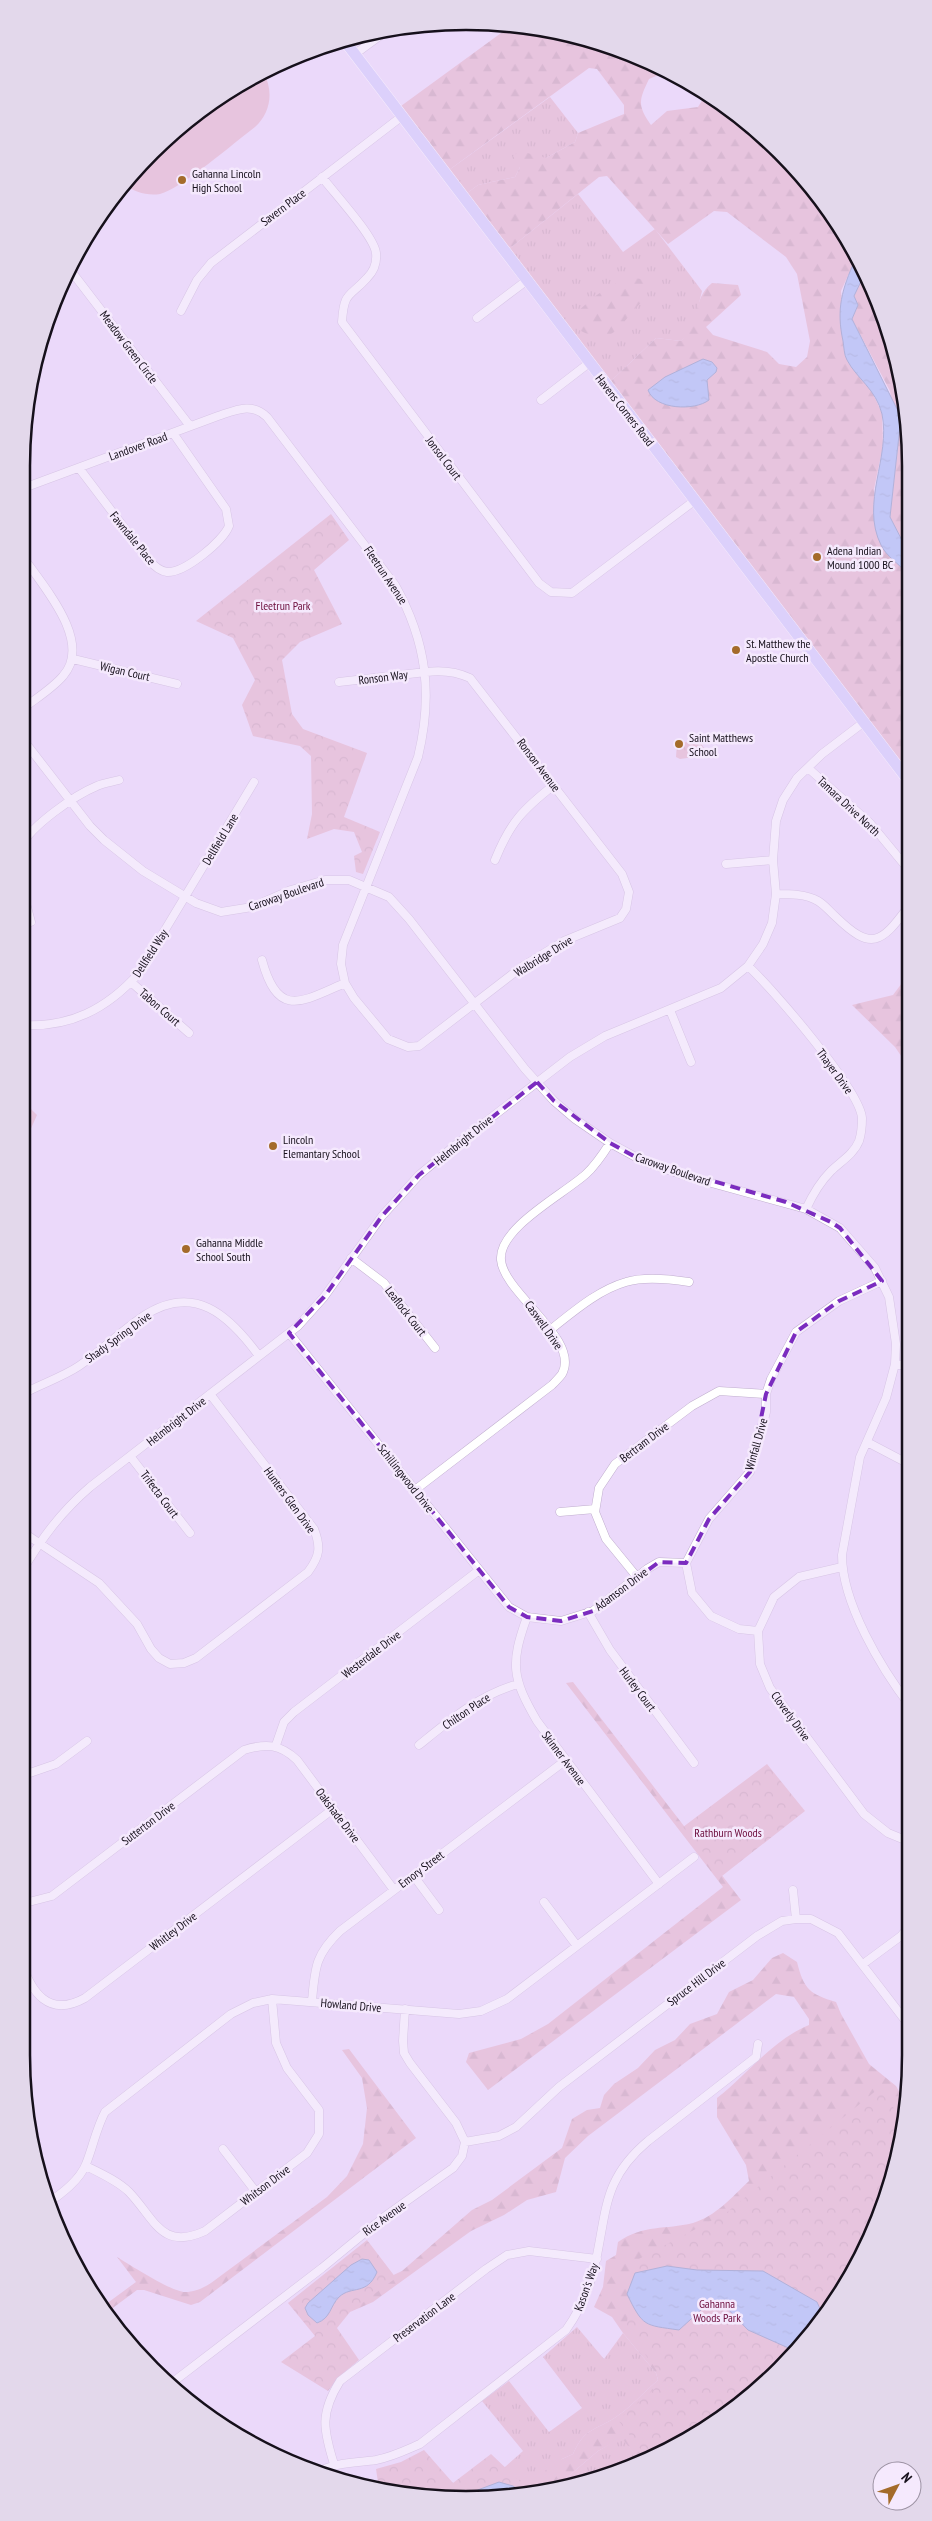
<svg xmlns="http://www.w3.org/2000/svg" width="932" height="2521" font-family="'PT Sans Narrow',sans-serif">
  <style>
    .grass { fill: url(#grass-tufts) }
    .forest { fill: url(#forest-firs); fill-rule: evenodd }
    .park { fill: url(#park-crowns) }
    .pitch { fill: #e3aabd }
    .water { fill: url(#water-ripples); stroke: #6b81b2 }
    .lines { fill: none; stroke-linecap: round; stroke-linejoin: round }
    .minor-casing { stroke: #c0aece; stroke-width: 9 }
    .primary-casing { stroke: #fff; stroke-width: 12 }
    .minor { stroke: #fff; stroke-width: 8 }
    .primary { stroke: #cbc5fc; stroke-width: 11 }
    .marked { fill: none; stroke: #7b2cbf; stroke-width: 4; stroke-dasharray: 10 6; stroke-linejoin: round }
    .poi-dot { fill: #a46b2a; stroke: #f5e9fd; stroke-width: 2 }
    .labels { text-anchor: middle; dominant-baseline: central; stroke-width: 5; stroke-linejoin: round; paint-order: stroke }
    .poi-label { font-size: 12px; fill: #16101b; stroke: #f5e9fd; text-anchor: start }
    .street-label { font-size: 12px; fill: #16101b; stroke: #f5e9fd }
    .park-label { font-size: 12px; fill: #6d0e3d; stroke: #f5e9fd }
    .rim { fill: none; stroke: #16101b; stroke-width: 2.5 }
  </style>
  <defs>
    <pattern id="grass-tufts" width="24" height="20" patternUnits="userSpaceOnUse" patternTransform="scale(1.25)"><rect width="24" height="20" fill="#e3aabd"/><path d="M3 7l-1-3M5 7V3M7 7l1-3M15 17l-1-3M17 17v-4M19 17l1-3" fill="none" stroke="#c291a2"/></pattern>
    <pattern id="forest-firs" width="22" height="20" patternUnits="userSpaceOnUse" patternTransform="scale(1.25)"><rect width="22" height="20" fill="#e3aabd"/><path d="M5 1l3.5 6h-7zM16 11l3.5 6h-7z" fill="#c291a2"/></pattern>
    <pattern id="park-crowns" width="20" height="18" patternUnits="userSpaceOnUse" patternTransform="scale(1.25)"><rect width="20" height="18" fill="#e3aabd"/><path d="M2 6a3 3 0 1 1 6 0M12 15a3 3 0 1 1 6 0" fill="none" stroke="#c291a2"/></pattern>
    <pattern id="water-ripples" width="26" height="14" patternUnits="userSpaceOnUse" patternTransform="scale(1.25)"><rect width="26" height="14" fill="#90b1f3"/><path d="M2 4q2-2 4 0t4 0M15 11q2-2 4 0t4 0" fill="none" stroke="#7b97d0"/></pattern>
  </defs>
  <rect width="100%" height="100%" fill="#ebd9fa"/>
  <path class="grass" d="M550,97L578,133L575,142L546,158L520,167L515,177L478,185L466,194L449,170Z
    M578,194L623,252L655,229L702,291L692,332L681,341L656,338L610,382L509,249Z
    M577,2327L604,2359L623,2333L656,2373L658,2380C644,2392 631,2407 616,2417C595,2431 585,2427 573,2454L562,2459L536,2486L539,2492H522L497,2474L523,2451L482,2401L509,2381L549,2432L582,2408L543,2357Z
    M622,2437L641,2463L551,2491L598,2451Z"/>
  <path class="forest" d="M512,25L581,36L663,73L649,79C639,100 637,105 651,125L667,111L698,107L703,99L702,91C730,104 760,136 778,160L784,159L801,173L855,260L841,291L847,359L869,385L882,413L883,446L874,489L882,547L907,573L908,772L610,382L656,338L681,341C702,322 691,300 712,283L738,285L741,295L706,327L713,335L767,352L779,364L796,367L807,357L810,341L797,274L786,257L727,212L714,211L668,244L607,176L599,177L509,249L466,194L478,185L515,177L520,167L513,156L520,151L546,158L575,142L578,133L624,114V105L597,69L589,68L449,170L401,106ZM716,372L707,380L706,385L708,389L686,407L660,402L650,395Z
    M864,275L877,296L907,408V550L890,517L898,446L890,391L852,319L858,305L854,296Z
    M634,278L641,279L647,289L646,299C621,316 617,354 576,328L574,315C591,299 611,281 634,278Z
    M908,975V1066L895,1047L852,1005L893,995Z
    M23,1101L37,1115L21,1151V1136L28,1120Z
    M573,1682L741,1900L488,2090L466,2062L469,2053L521,2039L548,2024L723,1887L566,1683Z
    M783,1953L797,1962C804,1990 810,1994 836,2002L841,2014L869,2064L896,2086L905,2102L896,2170L865,2252L819,2326L713,2425L641,2463L622,2438L598,2451L551,2491L539,2492L536,2486L549,2465L573,2454C585,2427 595,2431 616,2417C631,2407 644,2392 658,2380L656,2373L623,2333L612,2317L594,2307L603,2287L606,2261L616,2255L618,2242C644,2224 665,2230 693,2223C716,2216 732,2197 749,2181L746,2165L717,2117V2098C749,2073 771,2041 809,2025V2019L794,1997L776,1994L588,2136L565,2158L556,2192L527,2200L504,2215L471,2231L373,2302L350,2312L385,2279L402,2271L472,2210L492,2200L562,2148L572,2119L587,2110L600,2108L604,2095L614,2084L638,2068L655,2050L675,2040L690,2024L717,2014L729,1992L753,1980L772,1958Z
    M349,2049L416,2138L200,2302L191,2305L144,2290H137L106,2313L102,2307L136,2282L117,2257C130,2265 172,2292 185,2292C195,2292 203,2288 211,2283L327,2197L347,2176L363,2144L367,2108L362,2078L342,2050Z"/>
  <path class="park" d="M331,514L349,540L314,570L342,624L300,642L282,660L292,714L303,729L367,753L344,817L380,832L363,874L356,872L354,856L362,852L354,832L334,829L307,839L312,814L311,756L300,746L253,736L242,705L255,680L233,638L196,621Z
    M700,741L706,752L702,756L680,759L676,757L677,743Z
    M767,1764L805,1811L722,1876L683,1827Z
    M878,2089L902,2118L896,2170L865,2252L819,2326L713,2425L648,2459L618,2420L665,2380L626,2330L635,2261L726,2213Z
    M367,2240L396,2278L350,2312L337,2328L359,2360L340,2376L328,2391L281,2362L315,2336L288,2303Z
    M424,2450L453,2483L491,2454L531,2492L408,2496L379,2489L376,2469L401,2462Z"/>
  <path class="pitch" d="M263,72C274,90 271,113 255,127C235,142 181,189 160,194C147,196 134,192 124,184L173,131L244,81Z"/>
  <path class="water" d="M855,260L864,275L854,296L858,305L852,319L901,417L890,517L907,550V573C899,564 886,556 881,545C860,503 891,457 882,414C876,389 857,379 847,360C844,355 844,347 843,341C836,309 842,289 855,260Z
    M703,359L712,362L717,368L716,372L707,380L709,400C695,411 655,410 648,390L665,377Z
    M362,2259L369,2260L377,2272C367,2296 352,2285 339,2297C330,2306 331,2318 317,2323L308,2315L305,2308L308,2303L351,2265Z
    M667,2266L697,2270L763,2271L817,2302L824,2318L819,2326L793,2350L748,2330L722,2303L702,2309L679,2330C644,2325 643,2327 627,2294L635,2273Z
    M499,2482L513,2486L522,2492L467,2494Z"/>
  <g class="lines">
    <defs>
      <path id="minor" d="M355,54L389,29
        M322,177C334,193 374,236 376,253C377,262 374,271 367,278C349,298 344,291 342,322L539,583L551,592L572,593L694,501
        M68,267L190,426
        M181,311L197,280L211,263L401,117
        M477,318L526,281
        M541,400L589,363
        M79,468L148,559C153,565 159,571 167,572C185,573 223,541 229,526L226,509L173,433
        M21,489L218,416C236,410 252,402 267,417L395,585C427,642 433,695 418,757L343,945L341,964L345,983L354,998L388,1039L408,1047L419,1046L523,966L564,941L620,918L626,909L629,892L622,874L470,678C455,671 441,670 426,672L339,682
        M21,554C41,584 94,641 63,676C52,689 35,699 21,710
        M73,659L177,684
        M21,737L90,826L104,840L143,871L196,903L221,912L252,907L291,890L325,880H349L389,897L409,919L525,1069L554,1101L575,1119L610,1143L643,1161L686,1176L806,1209L840,1228L875,1268L889,1297L896,1344L895,1364L886,1398L860,1457L842,1555C842,1603 881,1668 910,1706
        M808,768L870,823L908,869
        M21,846C32,825 75,795 97,786C103,783 112,782 119,780
        M495,860C510,823 522,810 554,785
        M726,864L773,860
        M21,885L31,922
        M776,894C790,894 806,894 818,901C825,905 830,912 836,917C871,951 881,944 908,907
        M262,960C278,1019 301,1002 345,983
        M748,966C772,988 860,1090 862,1118C862,1124 861,1135 859,1141C854,1154 840,1162 831,1171C820,1182 812,1196 806,1209
        M131,982L189,1033
        M670,1010L691,1062
        M21,1025C70,1028 107,1009 139,973L254,782
        M351,1258L384,1283L435,1348
        M550,1330C573,1312 598,1290 626,1282C645,1276 670,1279 689,1282
        M289,1333L509,1607L527,1617L561,1621L593,1611L647,1569L659,1562L686,1563
        M895,1364L909,1366
        M21,1395C40,1384 61,1378 79,1366C101,1351 120,1332 142,1317C194,1282 229,1315 259,1356
        M867,1442L909,1464
        M130,1456L190,1533
        M415,1490L552,1385C555,1382 559,1378 562,1374C581,1339 504,1294 501,1260C498,1228 564,1194 586,1174C596,1165 603,1154 610,1143
        M560,1512L595,1509
        M21,1531L99,1583L137,1624L151,1649L159,1658L170,1664L184,1663L196,1658L308,1572C320,1556 321,1547 314,1529L210,1394
        M842,1567L799,1577L774,1597L758,1631L760,1664L770,1688L864,1814L888,1833L910,1842
        M21,1573C41,1539 60,1513 90,1487L298,1326L324,1297L382,1216L419,1175L453,1147L570,1057L605,1036L721,988L748,966L763,944L772,923L776,894L773,860L776,821L783,800L797,778L822,754L864,722
        M637,1577L606,1539L595,1512L599,1488L615,1464L692,1406L719,1391L766,1394
        M588,1612L610,1650L694,1763
        M527,1617C510,1664 512,1678 537,1721L659,1884
        M758,1631L739,1629L711,1616L692,1593L686,1563L709,1519L750,1472L766,1412V1394L771,1379L796,1332L839,1301L882,1281
        M21,1659H22
        M276,1745L284,1722L294,1712L478,1571
        M419,1745C450,1720 479,1695 518,1684
        M21,1776L56,1764L87,1741
        M413,1875L439,1910
        M793,1890L796,1919
        M544,1902L577,1946
        M21,1904L52,1896L244,1750C266,1743 280,1744 297,1760L394,1890
        M21,1960C31,1993 49,2018 85,1998L333,1809
        M863,1964L901,1936L910,1925
        M312,2001C315,1968 315,1955 340,1931L566,1760
        M465,2142L499,2136L516,2127L559,2087L757,1936L782,1921L796,1919H811L838,1933L911,2028
        M223,2149L256,2192
        M86,2166C100,2173 118,2181 129,2192C155,2219 161,2251 205,2231L307,2153L319,2134V2110L287,2068L276,2043L272,1999
        M47,2204C61,2194 80,2180 86,2164C93,2147 96,2129 105,2112L231,2014L253,2003L272,1999L459,2014L481,2011L507,1999L694,1857
        M74,2262L83,2273V2280
        M173,2382L322,2268L384,2217L453,2168L462,2156L465,2142L456,2123L410,2063L404,2053L403,2041L405,2009
        M334,2464C323,2429 320,2413 340,2381L486,2269L507,2255L529,2251L597,2259
        M316,2473C335,2462 355,2463 376,2460C392,2457 406,2450 420,2444L566,2330C581,2309 591,2285 596,2260C607,2208 604,2178 648,2141L756,2057L758,2044"/>
      <path id="primary" d="M344,40L908,780"/>
    </defs>
    <use href="#minor" class="minor-casing"/>
    <use href="#primary" class="primary-casing"/>
    <use href="#minor" class="minor"/>
    <use href="#primary" class="primary"/>
  </g>
  <path d="M0 0H932V2521H0ZM537,1082L554,1101L610,1143L643,1161L786,1202L831,1222L840,1228L882,1281L839,1301L796,1332L766,1394L750,1472L709,1519L686,1563L659,1562L593,1611L561,1621L527,1617L509,1607L289,1333L324,1297L382,1216L419,1175Z" fill="#ebd9fa" fill-opacity=".55" fill-rule="evenodd"/>
  <path class="marked" d="M537,1082L554,1101L610,1143L643,1161L786,1202L831,1222L840,1228L882,1281L839,1301L796,1332L766,1394L750,1472L709,1519L686,1563L659,1562L593,1611L561,1621L527,1617L509,1607L289,1333L324,1297L382,1216L419,1175Z"/>
  <g class="poi-dot">
    <circle cx="182" cy="180" r="5"/>
    <circle cx="817" cy="557" r="5"/>
    <circle cx="736" cy="650" r="5"/>
    <circle cx="679" cy="744" r="5"/>
    <circle cx="273" cy="1146" r="5"/>
    <circle cx="186" cy="1249" r="5"/>
  </g>
  <g class="labels">
    <g class="poi-label">
      <text x="192" y="173">Gahanna Lincoln<tspan x="192" dy="14">High School</tspan></text>
      <text x="827" y="550">Adena Indian<tspan x="827" dy="14">Mound 1000 BC</tspan></text>
      <text x="746" y="643">St. Matthew the<tspan x="746" dy="14">Apostle Church</tspan></text>
      <text x="689" y="737">Saint Matthews<tspan x="689" dy="14">School</tspan></text>
      <text x="283" y="1139">Lincoln<tspan x="283" dy="14">Elemantary School</tspan></text>
      <text x="196" y="1242">Gahanna Middle<tspan x="196" dy="14">School South</tspan></text>
    </g>
    <g class="street-label">
      <text transform="translate(283 207) rotate(-37)">Savern Place</text>
      <text transform="translate(129 347) rotate(53)">Meadow Green Circle</text>
      <text transform="translate(625 410) rotate(52)">Havens Corners Road</text>
      <text transform="translate(138 446) rotate(-20)">Landover Road</text>
      <text transform="translate(444 458) rotate(53)">Jonsol Court</text>
      <text transform="translate(133 538) rotate(51)">Fawndale Place</text>
      <text transform="translate(386 575) rotate(56)">Fleetrun Avenue</text>
      <text transform="translate(125 671) rotate(13)">Wigan Court</text>
      <text transform="translate(383 677) rotate(-7)">Ronson Way</text>
      <text transform="translate(539 765) rotate(53)">Ronson Avenue</text>
      <text transform="translate(849 806) rotate(43)">Tamara Drive North</text>
      <text transform="translate(220 839) rotate(-59)">Dellfield Lane</text>
      <text transform="translate(286 894) rotate(-19)">Caroway Boulevard</text>
      <text transform="translate(150 953) rotate(-57)">Dellfield Way</text>
      <text transform="translate(543 956) rotate(-32)">Walbridge Drive</text>
      <text transform="translate(160 1007) rotate(41)">Tabon Court</text>
      <text transform="translate(835 1071) rotate(54)">Thayer Drive</text>
      <text transform="translate(463 1140) rotate(-39)">Helmbright Drive</text>
      <text transform="translate(673 1169) rotate(19)">Caroway Boulevard</text>
      <text transform="translate(406 1311) rotate(52)">Leaflock Court</text>
      <text transform="translate(544 1325) rotate(55)">Caswell Drive</text>
      <text transform="translate(118 1337) rotate(-36)">Shady Spring Drive</text>
      <text transform="translate(176 1421) rotate(-38)">Helmbright Drive</text>
      <text transform="translate(644 1442) rotate(-37)">Bertram Drive</text>
      <text transform="translate(756 1444) rotate(-74)">Winfall Drive</text>
      <text transform="translate(406 1478) rotate(52)">Schillingwood Drive</text>
      <text transform="translate(160 1494) rotate(53)">Trifecta Court</text>
      <text transform="translate(290 1500) rotate(54)">Hunters Glen Drive</text>
      <text transform="translate(621 1589) rotate(-37)">Adamson Drive</text>
      <text transform="translate(371 1654) rotate(-37)">Westerdale Drive</text>
      <text transform="translate(638 1689) rotate(53)">Hurley Court</text>
      <text transform="translate(466 1711) rotate(-34)">Chilton Place</text>
      <text transform="translate(791 1716) rotate(54)">Cloverly Drive</text>
      <text transform="translate(564 1758) rotate(53)">Skinner Avenue</text>
      <text transform="translate(338 1815) rotate(53)">Oakshade Drive</text>
      <text transform="translate(148 1823) rotate(-37)">Sutterton Drive</text>
      <text transform="translate(421 1869) rotate(-37)">Emory Street</text>
      <text transform="translate(173 1931) rotate(-37)">Whitley Drive</text>
      <text transform="translate(696 1982) rotate(-37)">Spruce Hill Drive</text>
      <text transform="translate(351 2005) rotate(5)">Howland Drive</text>
      <text transform="translate(265 2185) rotate(-37)">Whitson Drive</text>
      <text transform="translate(384 2218) rotate(-36)">Rice Avenue</text>
      <text transform="translate(586 2287) rotate(-70)">Kason's Way</text>
      <text transform="translate(424 2317) rotate(-37)">Preservation Lane</text>
    </g>
    <g class="park-label">
      <text x="283" y="605">Fleetrun Park</text>
      <text x="728" y="1832">Rathburn Woods</text>
      <text x="717" y="2303">Gahanna<tspan x="717" dy="14">Woods Park</tspan></text>
    </g>
  </g>
  <path d="M0 0H932V2521H0ZM466 30H466A436 436 0 0 1 902 466V2055A436 436 0 0 1 466 2491H466A436 436 0 0 1 30 2055V466A436 436 0 0 1 466 30Z" fill="#e3d8eb" fill-rule="evenodd"/>
  <path class="rim" d="M466 30H466A436 436 0 0 1 902 466V2055A436 436 0 0 1 466 2491H466A436 436 0 0 1 30 2055V466A436 436 0 0 1 466 30Z"/>
  <g transform="translate(897 2486) rotate(49)"><circle r="24" fill="#f5e9fd" stroke="#9c92a3"/>
  <path d="M0-4L9 19L0 12L-9 19Z" fill="#a46b2a"/>
  <text y="-8" font-size="14" font-weight="bold" text-anchor="middle" fill="#16101b">N</text>
  </g>
</svg>
